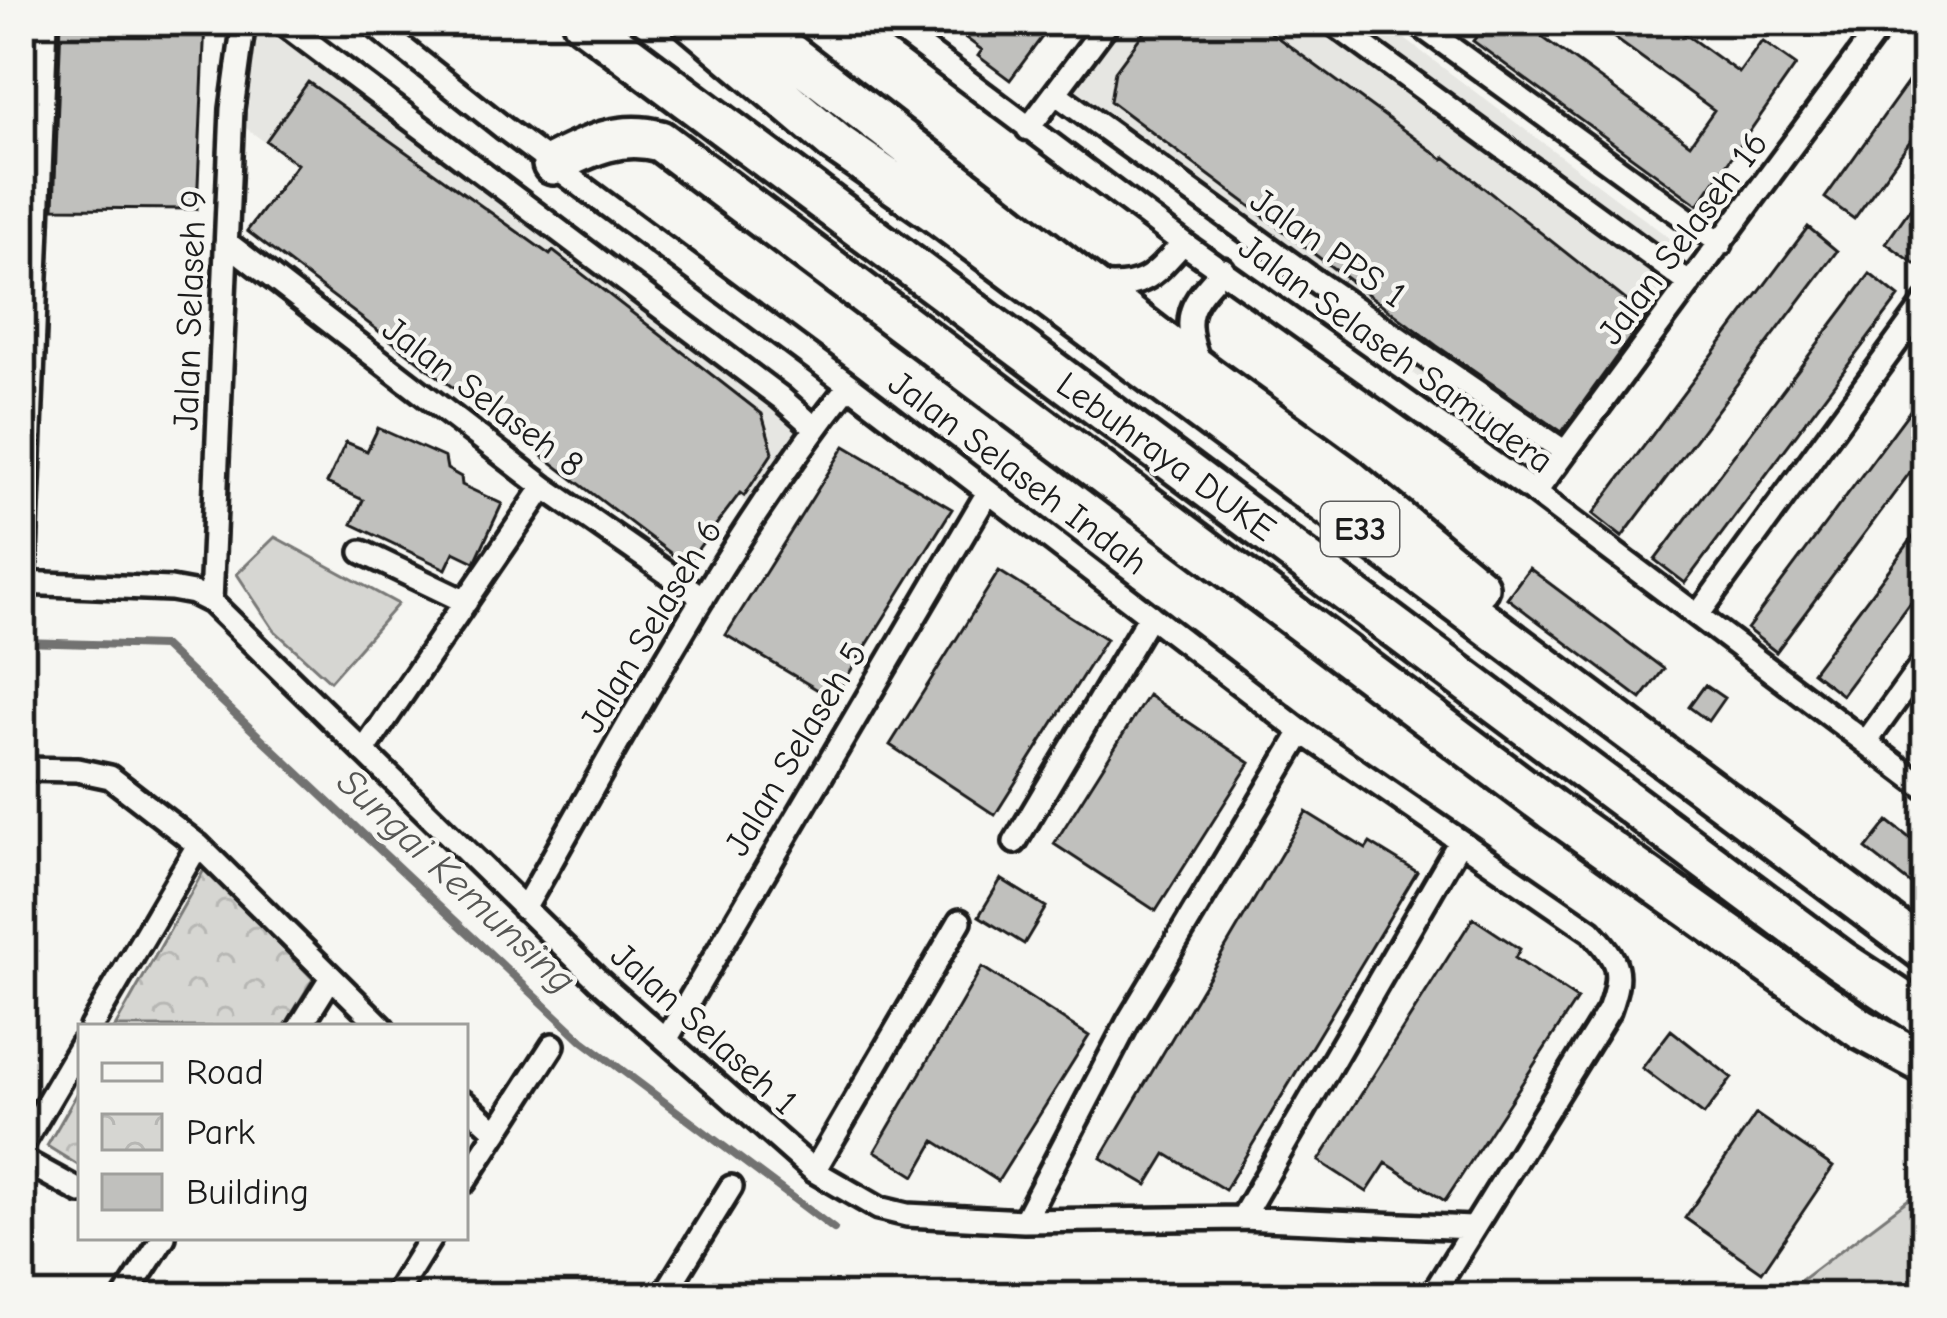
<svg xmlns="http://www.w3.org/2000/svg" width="1947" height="1318" font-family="'Comic Neue',sans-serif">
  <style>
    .built { fill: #e6e6e2 }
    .park { fill: url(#park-crowns); stroke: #797977; stroke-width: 3 }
    .pitch { fill: #d6d6d2; stroke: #797977; stroke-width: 3 }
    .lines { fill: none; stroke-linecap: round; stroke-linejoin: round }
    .stream { stroke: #727271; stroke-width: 8 }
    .building { fill: #c0c0bd; stroke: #1c1c1c; stroke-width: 3 }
    .minor-casing { stroke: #1c1c1c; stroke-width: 30 }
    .motorway-casing { stroke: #1c1c1c; stroke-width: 48 }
    .minor { stroke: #f6f6f2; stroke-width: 21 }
    .motorway { stroke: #f6f6f2; stroke-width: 39 }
    .labels { text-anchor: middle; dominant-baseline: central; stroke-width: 9; stroke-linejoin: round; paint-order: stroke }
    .shield { fill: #f6f6f2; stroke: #5d5d5c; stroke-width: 3 }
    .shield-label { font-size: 33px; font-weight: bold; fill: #1c1c1c }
    .street-label { font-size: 36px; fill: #1c1c1c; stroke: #f6f6f2 }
    .water-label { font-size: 39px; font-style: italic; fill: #565654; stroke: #f6f6f2 }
  </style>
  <defs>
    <pattern id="park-crowns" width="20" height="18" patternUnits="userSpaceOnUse" patternTransform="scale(3)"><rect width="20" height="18" fill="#d6d6d2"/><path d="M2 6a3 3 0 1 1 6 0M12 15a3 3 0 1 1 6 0" fill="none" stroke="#b7b7b4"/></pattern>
  </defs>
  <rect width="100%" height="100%" fill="#f6f6f2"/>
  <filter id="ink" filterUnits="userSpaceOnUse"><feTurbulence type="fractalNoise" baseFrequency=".00833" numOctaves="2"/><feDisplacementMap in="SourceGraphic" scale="24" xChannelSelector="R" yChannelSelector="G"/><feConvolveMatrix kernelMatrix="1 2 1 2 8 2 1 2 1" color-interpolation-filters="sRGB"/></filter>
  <g filter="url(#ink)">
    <path class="built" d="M1125,21H1381L1688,252L1532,463L1060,109Z
      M256,22L802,428L751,506L246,128Z"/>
    <path class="park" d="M205,868L313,979L284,1027H115Z
      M81,1087V1167L47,1146Z"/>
    <path class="pitch" d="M275,537L398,604L330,681L274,630L237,574Z
      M1926,1186V1297H1779Z"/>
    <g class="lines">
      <path class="stream" d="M21,642L163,646L583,1041L834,1229"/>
    </g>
    <path class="building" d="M61,21H205L197,209L54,208Z
      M943,21H1054L1010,80L978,56L982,50Z
      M1152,21H1255L1443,159L1445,157L1646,316L1562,432L1437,346L1110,101L1115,71Z
      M1488,21H1520L1690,144L1714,110L1591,21H1667L1739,73L1762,41L1796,65L1698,205L1473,41Z
      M1926,57V119L1854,219L1825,198Z
      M308,82L550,255L553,251L762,414L773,452L744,496L740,493L686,565L247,231L297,164L266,141Z
      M1926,186V249L1915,264L1886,243Z
      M1808,227L1837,251L1622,537L1593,514Z
      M1870,274L1899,297L1685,583L1655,560Z
      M1926,389V451L1776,652L1747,629Z
      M378,428L445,458L447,469L461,477L462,485L502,504L475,562L454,552L446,569L352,524L363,500L327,483L346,442L367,451Z
      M845,446L952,509L833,699L726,635Z
      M1926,520V582L1842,695L1812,672Z
      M1529,568L1664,669L1641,699L1507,598Z
      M999,571L1106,639L995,815L890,745Z
      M1705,685L1724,698L1708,721L1689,707Z
      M1148,695L1250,763L1156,911L1054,844Z
      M1306,812L1366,849L1370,843L1417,872L1225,1190L1166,1154L1147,1185L1101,1158Z
      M1888,821L1926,851V896L1866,849Z
      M1001,879L1046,907L1024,944L979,916Z
      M1473,918L1520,949L1515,958L1577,999L1445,1201L1386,1163L1367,1192L1319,1161Z
      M982,967L1089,1036L998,1181L935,1141L915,1176L875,1151Z
      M1671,1030L1732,1078L1704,1115L1642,1068Z
      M1756,1114L1833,1167L1762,1272L1685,1218Z"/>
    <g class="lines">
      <defs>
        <path id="minor" d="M280,21L780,397L815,428
          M369,21L505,129L849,385L1302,732L1591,931C1619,962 1623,970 1609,1010L1431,1297
          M887,21L1183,243L1535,493L1926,788
          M1330,21L1690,284
          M1414,21L1721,244
          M1055,93L1318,283L1565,452
          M1028,129L1109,21
          M226,242L544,487L703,598
          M1097,285C1144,290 1153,276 1183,243
          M1199,362C1181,314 1190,305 1223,269
          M1535,493L1884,21
          M362,552L466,602
          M21,583L171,589L193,593L211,602L599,981L814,1171L878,1208L907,1215L1024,1221L1242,1218L1472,1228
          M24,583L46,21
          M211,602L232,109L244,21
          M1698,615L1926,302
          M1866,742L1926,659
          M365,749L544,487
          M21,769L77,770L110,777L198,845L382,1027
          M1015,842L1150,615
          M524,909C626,731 721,547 849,385
          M91,1027L198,845
          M300,1027L330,979
          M666,1040L987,494
          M465,1103L497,1132
          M21,1147L81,1045
          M21,1159L81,1192
          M814,1171L960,921
          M465,1181L553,1045
          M1242,1218L1460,841
          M1024,1221L1128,1022L1302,732
          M125,1297L164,1237
          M394,1297L431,1237
          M663,1297L731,1187"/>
        <path id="motorway" d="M583,21L1841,961L1926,1017
          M692,21L836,143L935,212L1926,952
          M747,21L1204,374L1346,477L1478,587
          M553,164C589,146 620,130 660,141L1551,809L1861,1029L1926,1064"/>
      </defs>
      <use href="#minor" class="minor-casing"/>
      <use href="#motorway" class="motorway-casing"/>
      <use href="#minor" class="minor"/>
      <use href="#motorway" class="motorway"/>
    </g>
  </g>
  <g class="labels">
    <rect class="shield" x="1321" y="502" width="78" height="54" rx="9"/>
    <g class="shield-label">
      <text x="1360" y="529">E33</text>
    </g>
    <g class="street-label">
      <text transform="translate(1683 238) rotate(-53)">Jalan Selaseh 16</text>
      <text transform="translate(1328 248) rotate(35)">Jalan PPS 1</text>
      <text transform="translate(190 310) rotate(-88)">Jalan Selaseh 9</text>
      <text transform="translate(1396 354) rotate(36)">Jalan Selaseh Samudera</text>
      <text transform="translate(483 397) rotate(37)">Jalan Selaseh 8</text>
      <text transform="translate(1166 457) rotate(36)">Lebuhraya DUKE</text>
      <text transform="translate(1018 473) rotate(37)">Jalan Selaseh Indah</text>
      <text transform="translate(651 626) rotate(-59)">Jalan Selaseh 6</text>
      <text transform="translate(796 749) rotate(-59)">Jalan Selaseh 5</text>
      <text transform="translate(704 1029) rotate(42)">Jalan Selaseh 1</text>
    </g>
    <g class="water-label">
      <text transform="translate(456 881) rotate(43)">Sungai Kemunsing</text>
    </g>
  </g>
  <rect width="1947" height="1318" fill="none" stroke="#f6f6f2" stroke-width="72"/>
  <rect x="36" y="36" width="1875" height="1246" fill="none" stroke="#1c1c1c" stroke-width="4.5" filter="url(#ink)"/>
  <rect x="78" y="1024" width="390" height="216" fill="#f6f6f2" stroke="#9f9f9c" stroke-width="3"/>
  <rect x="102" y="1063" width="60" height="18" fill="#f6f6f2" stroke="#9f9f9c" stroke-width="3"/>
  <text x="186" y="1084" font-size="36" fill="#1c1c1c">Road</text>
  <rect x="102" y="1114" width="60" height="36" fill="url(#park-crowns)" stroke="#9f9f9c" stroke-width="3"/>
  <text x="186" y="1144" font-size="36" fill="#1c1c1c">Park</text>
  <rect x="102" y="1174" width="60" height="36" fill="#c0c0bd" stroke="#9f9f9c" stroke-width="3"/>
  <text x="186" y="1204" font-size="36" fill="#1c1c1c">Building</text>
</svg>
